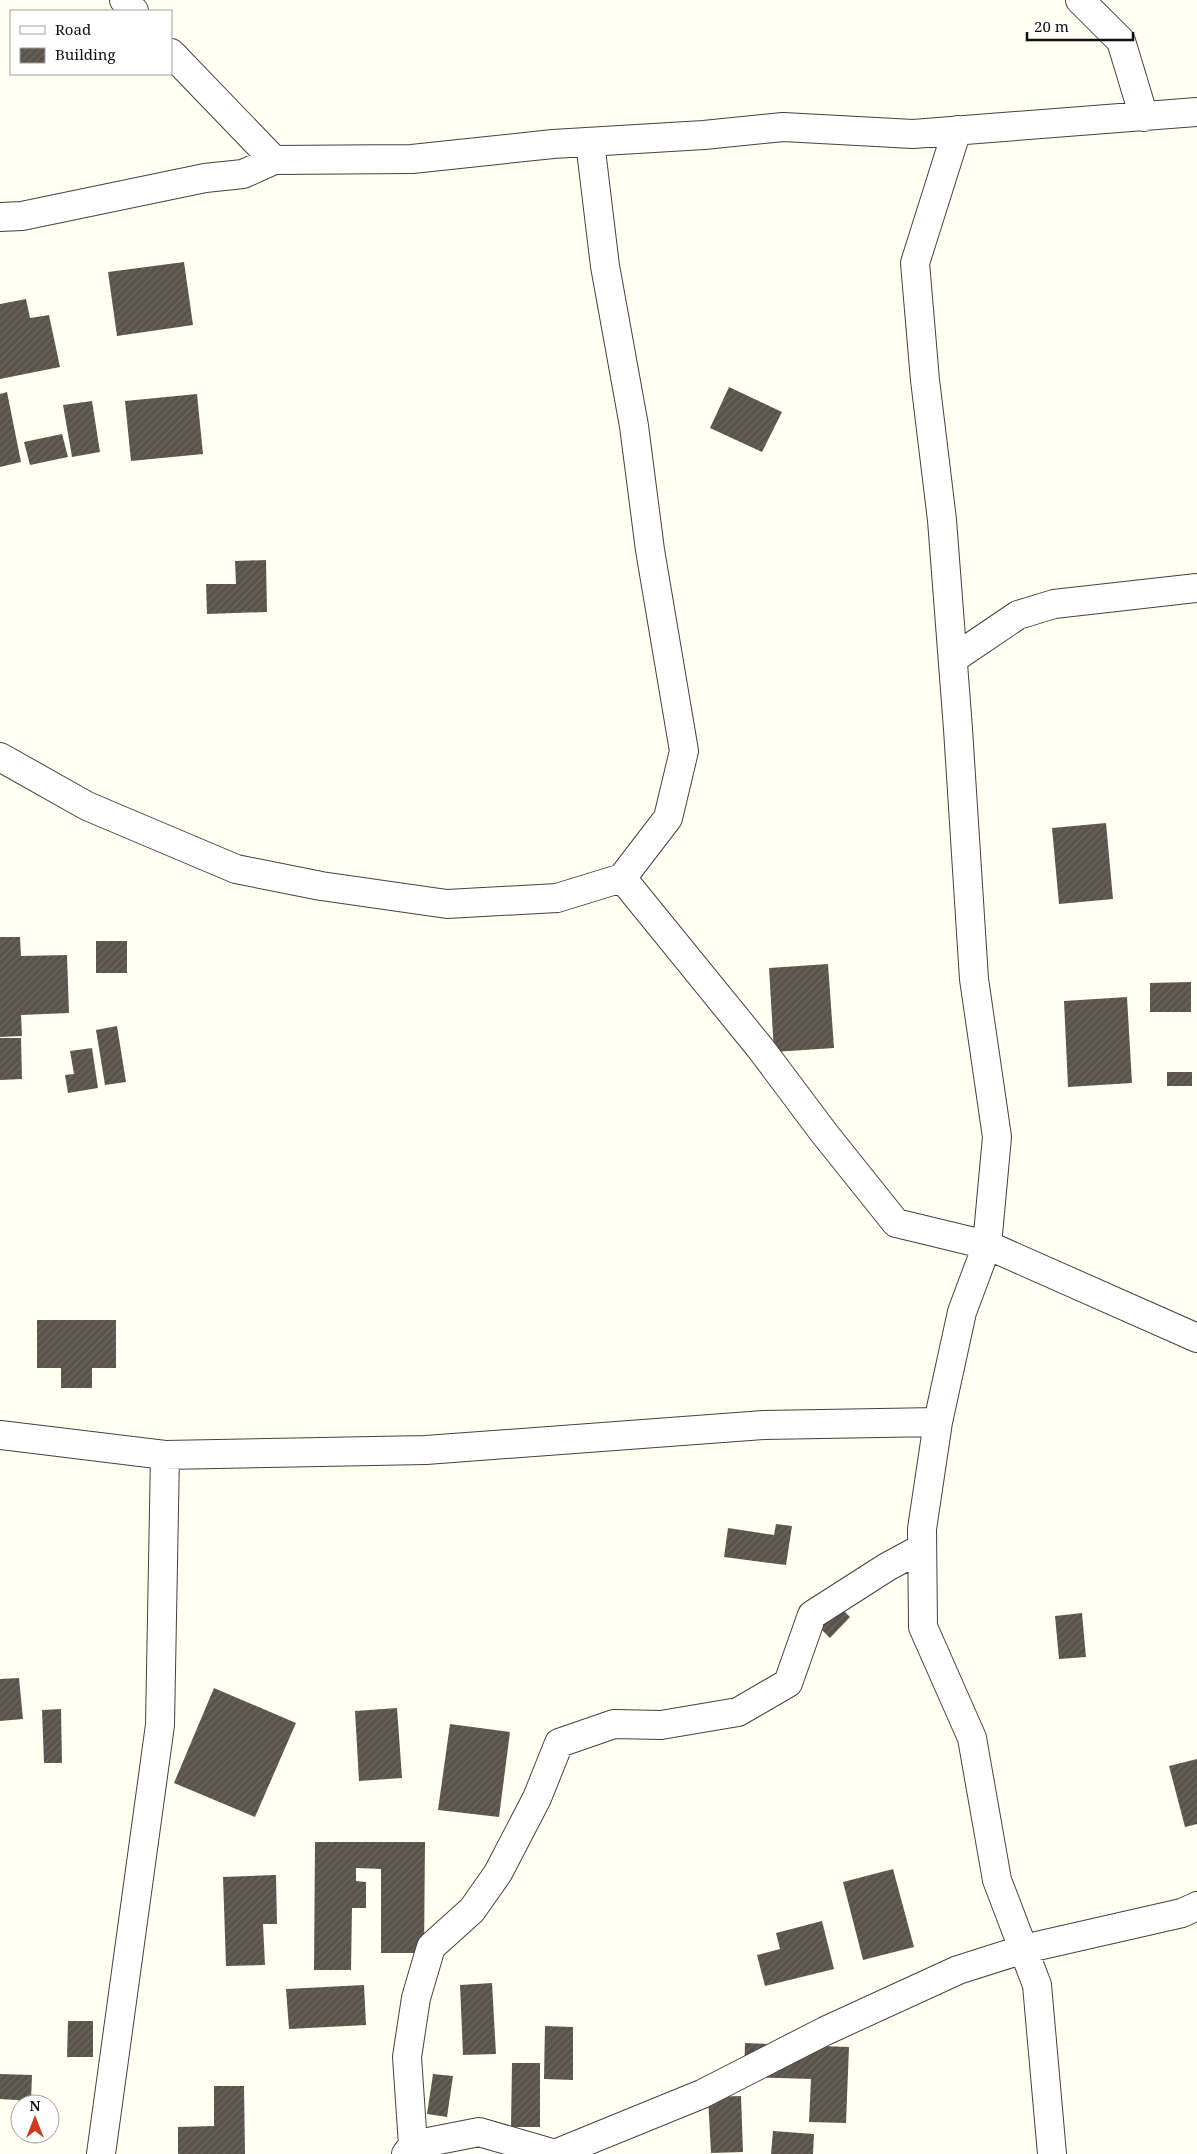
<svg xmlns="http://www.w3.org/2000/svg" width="1197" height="2154" font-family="'Noto Serif',serif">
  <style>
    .building { fill: url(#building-hatch) }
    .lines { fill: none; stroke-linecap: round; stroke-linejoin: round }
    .minor-casing { stroke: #424242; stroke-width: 30 }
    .minor { stroke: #fff; stroke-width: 28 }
  </style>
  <defs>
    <pattern id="building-hatch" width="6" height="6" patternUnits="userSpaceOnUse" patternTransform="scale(1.25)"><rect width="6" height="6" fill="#59544b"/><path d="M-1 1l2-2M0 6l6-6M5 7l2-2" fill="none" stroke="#6c6861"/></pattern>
  </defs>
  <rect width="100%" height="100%" fill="#fffff2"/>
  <path class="building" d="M184,262L193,325L117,336L108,272Z
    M26,299L30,318L49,315L60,367L0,379V304Z
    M729,387L782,412L762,452L710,428Z
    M7,392L21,462L0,467V394Z
    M197,394L203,454L131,461L125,401Z
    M92,401L100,452L72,457L63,405Z
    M62,434L68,457L30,465L24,442Z
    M266,560L267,612L207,614L206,584H236L235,561Z
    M1106,823L1113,899L1059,904L1052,828Z
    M0,937H20L21,956L67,955L69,1013L21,1015L22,1036L0,1037Z
    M96,941H127V973H96Z
    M828,964L834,1048L774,1052L769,968Z
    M1191,982V1012H1150V983Z
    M1127,997L1132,1083L1068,1087L1064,1001Z
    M117,1026L126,1082L105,1085L96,1030Z
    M0,1038H21L22,1079L0,1080Z
    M92,1048L98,1088L68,1093L65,1075L74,1074L70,1051Z
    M1167,1072H1192V1086H1167Z
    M37,1320H116V1368H92V1388H61V1368H37Z
    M776,1524L792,1526L786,1565L724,1557L728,1528L774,1535Z
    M839,1606L850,1617L830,1638L818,1626Z
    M1082,1613L1086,1657L1059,1659L1055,1616Z
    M19,1678L23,1719L0,1721V1679Z
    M214,1688L296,1723L255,1817L174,1783Z
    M397,1708L402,1778L359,1781L355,1711Z
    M61,1709L62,1763H44L42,1710Z
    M450,1724L510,1732L499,1817L438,1810Z
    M1197,1759V1824L1185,1827L1169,1766Z
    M315,1842H425L424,1953H381V1869L356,1868V1881L366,1882V1908H352L351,1970H314Z
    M893,1869L914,1947L863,1960L843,1882Z
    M276,1875L277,1924H263L265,1965L226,1966L223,1877Z
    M822,1921L834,1969L765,1986L757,1955L780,1949L776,1933Z
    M492,1983L496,2054L463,2055L460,1985Z
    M364,1985L366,2025L289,2029L286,1989Z
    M68,2021H93V2057H67Z
    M545,2026L573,2027V2080L544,2079Z
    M745,2043L849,2047L846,2123L809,2122L811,2079L744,2077Z
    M512,2063H540V2127H511Z
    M0,2074L32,2075L31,2101L0,2099Z
    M433,2074L453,2076L447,2117L427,2114Z
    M214,2086H244L245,2154H178V2127L214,2126Z
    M741,2096L743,2152L711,2153L708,2097Z
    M14,2106L20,2107V2122H14Z
    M50,2109H55L54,2133H50Z
    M773,2131L814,2134L813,2154H771Z"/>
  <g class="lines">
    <defs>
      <path id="minor" d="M124,0L134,11
        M1080,0L1121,41L1144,117
        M171,53L274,160L412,159L553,144L704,135L783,127L913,134L1197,112
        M957,130L915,263L925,380L942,520L958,729L974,979L997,1137L987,1245L1197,1338
        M590,142L605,266L634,426L650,550L684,751L668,818L622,878L761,1049L824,1133L896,1223L987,1245L962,1312L938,1422L922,1529L923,1627L972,1738L997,1880L1037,1985L1052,2154
        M0,217L22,216L205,178L243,174L274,160
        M953,659L1018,615L1054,604L1197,588
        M0,757L87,806L236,869L321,886L447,904L557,898L622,878
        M0,1435L165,1455L426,1450L764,1425L938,1422
        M413,2145L479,2132L555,2154
        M101,2154L160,1725L165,1455
        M406,2154L413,2145L407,2057L416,1998L431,1947L472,1910L498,1873L537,1798L559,1743L614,1724L661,1725L738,1712L788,1683L812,1615L887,1567L922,1548
        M555,2154L702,2094L825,2031L958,1970L1024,1949L1182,1913L1197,1906"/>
    </defs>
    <use href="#minor" class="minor-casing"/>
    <use href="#minor" class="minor"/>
  </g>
  <rect x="10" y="10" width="162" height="65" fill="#ffffff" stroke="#9f9f9f"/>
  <rect x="20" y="26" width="25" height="8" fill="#ffffff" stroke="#9f9f9f"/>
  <text x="55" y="35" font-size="15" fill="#0f0f0f">Road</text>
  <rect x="20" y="48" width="25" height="15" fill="url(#building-hatch)" stroke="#9f9f9f"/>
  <text x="55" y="60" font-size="15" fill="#0f0f0f">Building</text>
  <g transform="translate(35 2119)"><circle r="24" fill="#ffffff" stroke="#9f9f9f"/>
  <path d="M0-4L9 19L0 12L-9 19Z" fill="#cd3c1a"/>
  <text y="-8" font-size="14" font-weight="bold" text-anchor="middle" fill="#0f0f0f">N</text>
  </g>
  <path d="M1027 32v8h106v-8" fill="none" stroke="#0f0f0f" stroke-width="2.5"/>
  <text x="1034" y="32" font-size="15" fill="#0f0f0f" stroke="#ffffff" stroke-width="4" paint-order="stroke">20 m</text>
</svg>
